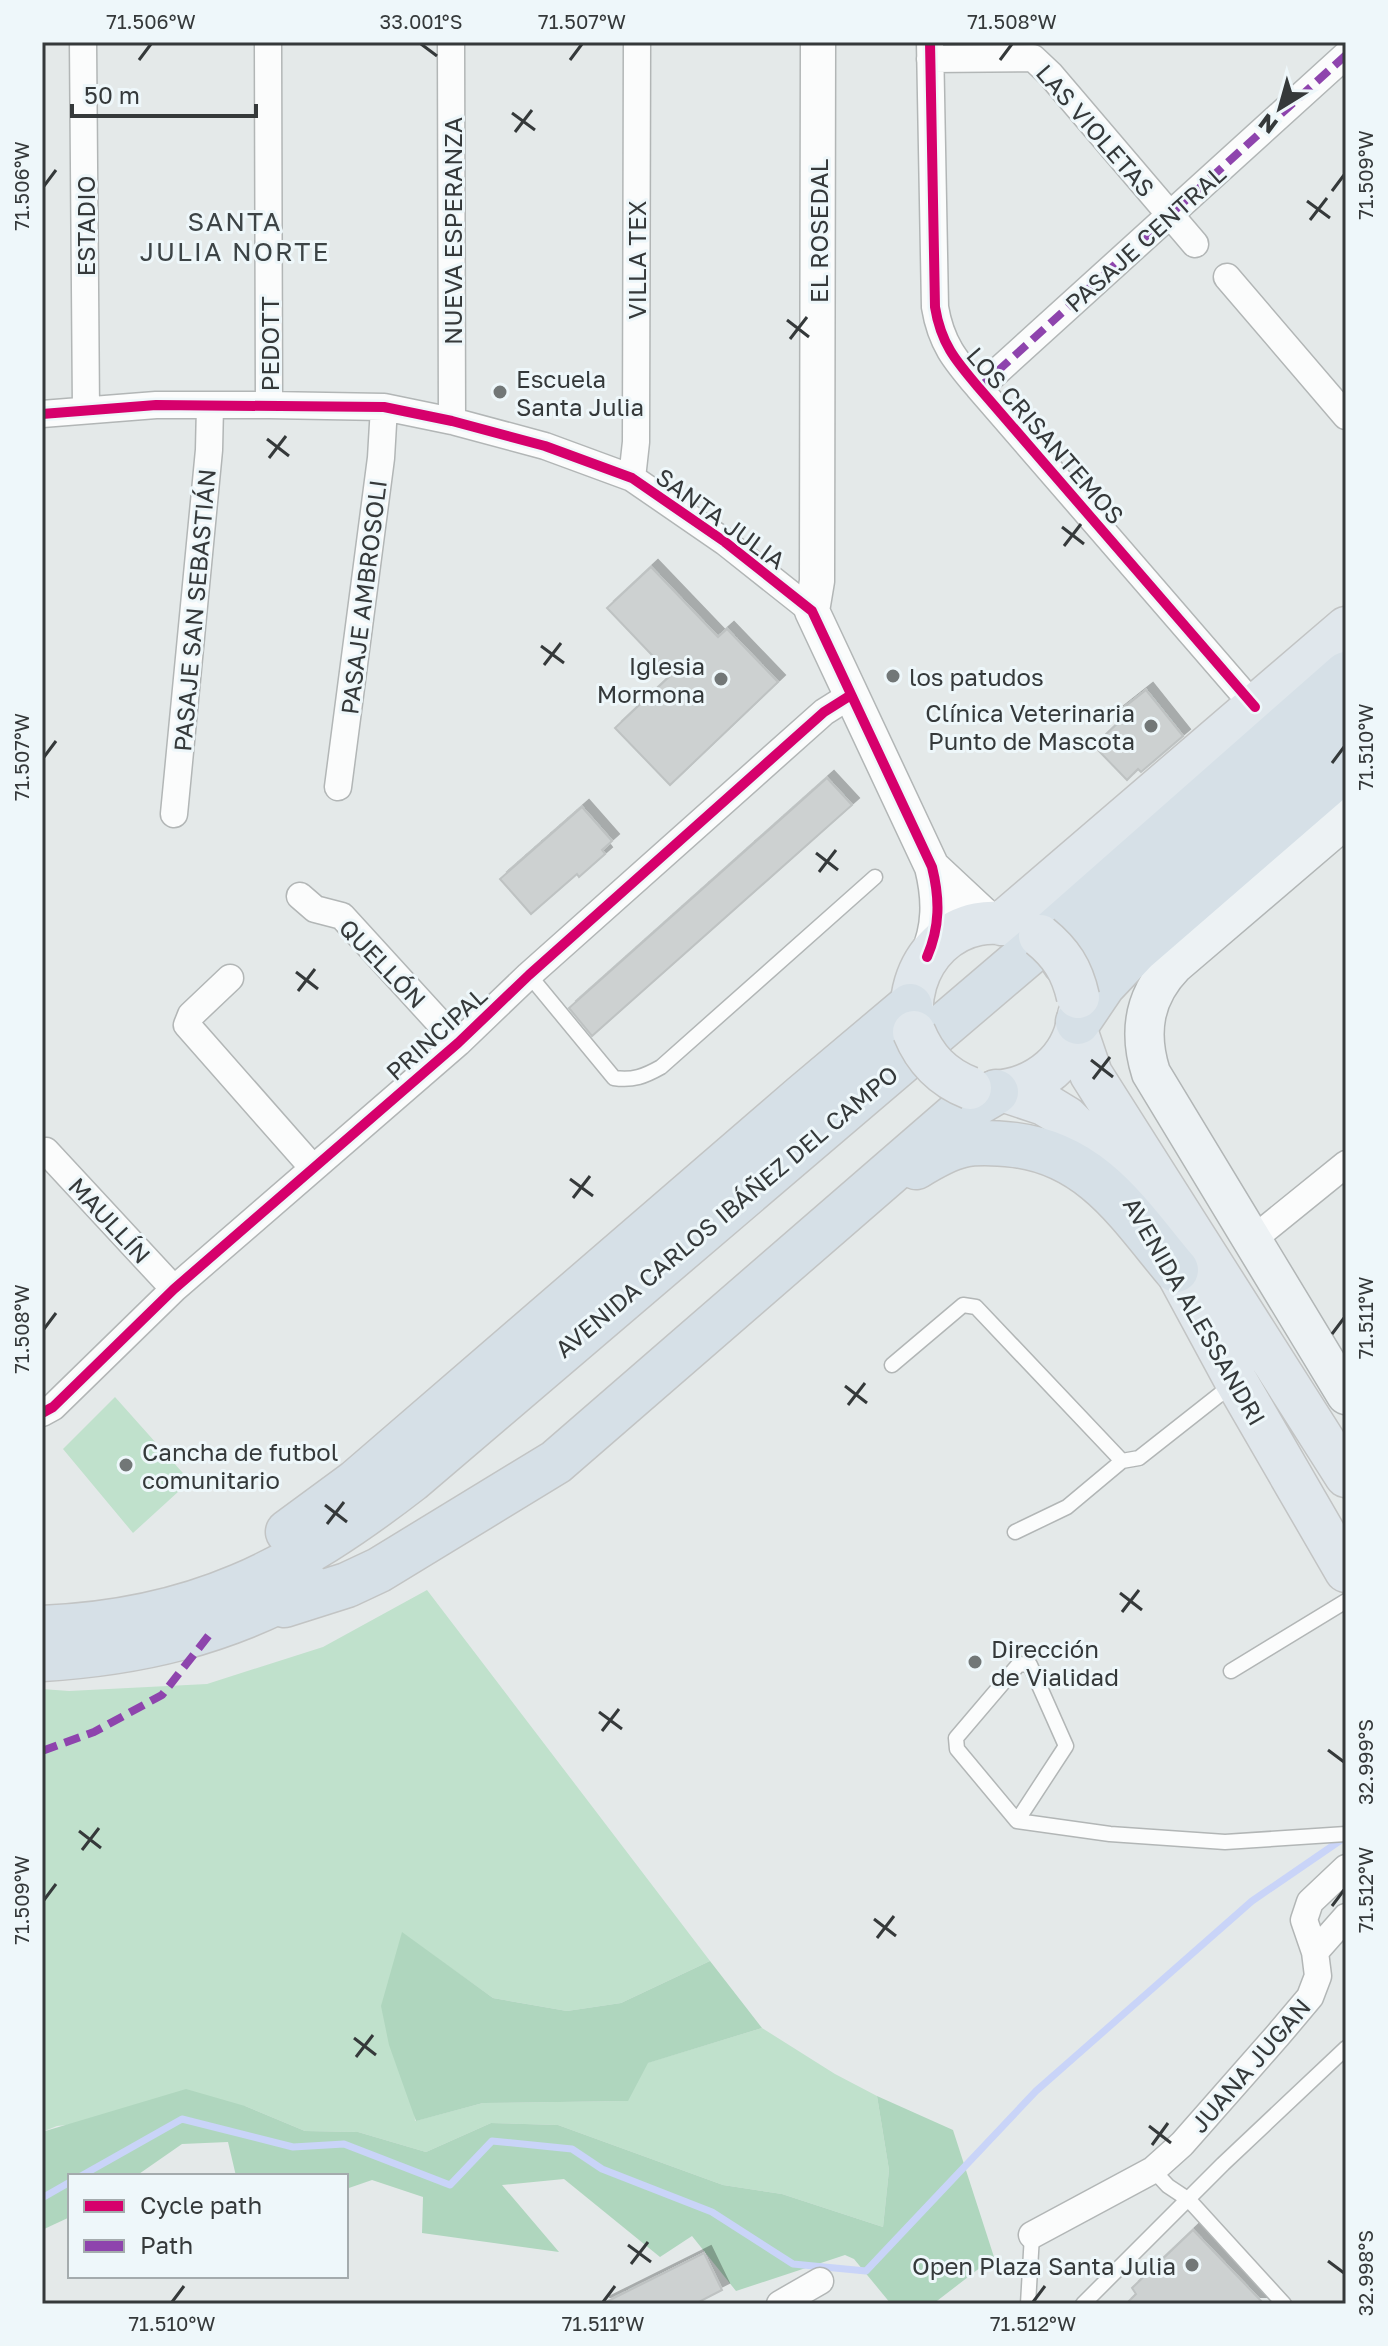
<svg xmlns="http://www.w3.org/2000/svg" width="1388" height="2346" font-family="'Golos Text',sans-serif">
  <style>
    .green { fill: #c0e1cc }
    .forest { fill: #afd6be }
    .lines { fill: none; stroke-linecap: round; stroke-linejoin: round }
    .stream { stroke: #c9d4f8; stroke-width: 7 }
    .building { fill: #cdd1d1; stroke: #bec2c2; stroke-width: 2; filter: url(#shadow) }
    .service-casing { stroke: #b2b6b6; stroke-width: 17 }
    .minor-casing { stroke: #b2b6b6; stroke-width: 29 }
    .tertiary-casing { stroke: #b2b6b6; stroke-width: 37 }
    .secondary-casing { stroke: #b2b6b6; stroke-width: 41 }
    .primary-casing { stroke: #c2c4c4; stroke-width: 45 }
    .trunk-casing { stroke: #c2c4c4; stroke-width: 47 }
    .service { stroke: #fbfcfc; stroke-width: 14 }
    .minor { stroke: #fbfcfc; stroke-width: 26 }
    .tertiary { stroke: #fbfcfc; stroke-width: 34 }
    .secondary { stroke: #edf2f4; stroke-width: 38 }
    .primary { stroke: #e0e7ec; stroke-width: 42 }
    .trunk { stroke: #d6e0e7; stroke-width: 44 }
    .primary-bridge-casing { stroke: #c2c4c4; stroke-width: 45; stroke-linecap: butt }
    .primary-bridge { stroke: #e0e7ec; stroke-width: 42 }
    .quiet { stroke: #8e44ad; stroke-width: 8; stroke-dasharray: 16 8; stroke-linecap: butt }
    .cycleway-casing { stroke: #eef7fa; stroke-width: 15 }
    .cycleway { stroke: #d6006c; stroke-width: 10 }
    .ticks { fill: none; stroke: #35393a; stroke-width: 3 }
    .poi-dot { fill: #727777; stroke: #eef7fa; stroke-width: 3 }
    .labels { text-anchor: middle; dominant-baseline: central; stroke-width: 6; stroke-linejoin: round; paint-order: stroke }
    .street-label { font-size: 24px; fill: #35393a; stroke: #eef7fa }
    .poi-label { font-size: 24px; fill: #35393a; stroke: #eef7fa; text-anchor: start }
    .neighbourhood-label { font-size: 26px; letter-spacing: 2px; fill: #3d4446; stroke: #eef7fa }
    .neatline { fill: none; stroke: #35393a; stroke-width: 3 }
    .ticks-label { font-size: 20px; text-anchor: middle; fill: #35393a }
  </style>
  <defs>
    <filter id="shadow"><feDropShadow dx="7" dy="-7" stdDeviation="0" flood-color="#0004"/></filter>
  </defs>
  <rect width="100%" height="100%" fill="#e4e9e9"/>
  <path class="green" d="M115,1397L190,1481L133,1533L63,1449Z
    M427,1590L710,1961L621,2003L567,2011L493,1998L402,1933L415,2121L483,2103L627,2101L647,2063L762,2028L835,2074L877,2096L889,2170L883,2227L782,2194L723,2185L558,2125L491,2123L426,2152L358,2132L305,2131L245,2106L57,2126L42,2132V1689L69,1691L207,1684L323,1647Z"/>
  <path class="forest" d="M402,1932L493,1998L567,2011L621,2003L710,1961L762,2028L648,2063L628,2101L483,2103L416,2121L389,2045L381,2006Z
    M186,2089L245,2106L305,2131L358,2132L426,2152L491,2123L558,2125L723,2185L782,2194L883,2227L889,2170L877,2096L953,2130L994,2257L933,2304H891L854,2259L845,2255L736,2291L692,2236L660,2257L564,2179L502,2185L559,2252L422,2233L423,2197L372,2180L346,2189V2176H236L228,2142L182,2144L136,2176H70V2217L42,2230V2132Z"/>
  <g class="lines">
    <path class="stream" d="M81,2176L182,2119L293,2147L344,2144L450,2185L492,2141L572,2149L602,2169L712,2212L793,2264L866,2271L1036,2091L1252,1901L1344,1838
      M42,2198L70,2182"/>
  </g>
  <path class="building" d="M651,567L718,637L727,629L778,682L670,785L615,728L671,675L607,608Z
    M1146,690L1183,736L1141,772L1138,769L1127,780L1094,746L1122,719L1117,713Z
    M827,778L852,805L592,1036L569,1008Z
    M582,807L612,841L602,850L605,854L579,877L577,874L531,914L500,879Z
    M1193,2230L1264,2304H1126L1136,2294L1132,2288Z
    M704,2253L722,2290L695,2304H602Z"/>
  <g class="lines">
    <defs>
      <path id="service" d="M529,975L614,1078C633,1081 645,1076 661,1067L875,877
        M892,1365L963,1305L976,1307L1122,1461L1139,1458L1233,1384
        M1015,1532L1067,1507L1122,1461
        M1231,1671L1346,1601
        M1017,1821L1066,1746L1030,1665L1019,1664L956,1738L957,1749L1017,1821L1110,1834L1225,1842L1346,1834
        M1153,2170L1168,2186L1189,2200L1284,2304
        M1028,2304L1032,2235
        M1083,2304L1223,2164L1346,2048"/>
      <path id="minor" d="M83,42L86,410
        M268,42L269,405
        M451,42L452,421
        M930,42L935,307C941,344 956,361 979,388L1255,707
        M930,59L1033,58L1050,74L1195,244
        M1227,277L1346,416
        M979,388L1346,55
        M42,414L156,405H269L384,407L452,421L545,446L632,478L725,542L812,611
        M632,478L636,442L637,42
        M338,787L381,458L384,407
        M174,814L209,450L210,406
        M300,896L315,909L342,916L458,1043
        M230,978L191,1015L187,1025L313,1168
        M46,1151L174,1289
        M1251,1241L1346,1164
        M42,1413L53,1407L174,1289L458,1043L529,975L824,712L851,695
        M1315,1952L1346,1917
        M1032,2235L1153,2170L1182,2144L1278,2035L1310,1997L1318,1976L1315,1952L1304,1920L1310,1902L1346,1868
        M780,2304L820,2281"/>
      <path id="tertiary" d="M818,42L817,581L812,611L932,867C940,899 940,927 927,957
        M932,867L992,923"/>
      <path id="secondary" d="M1346,818L1174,965C1144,996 1138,1032 1151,1073L1346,1395"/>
      <path id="primary" d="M1001,924L1346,628
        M1076,1030L1091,1074L1346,1476
        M914,1032C899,964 958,901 1027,930
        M1005,1091L1044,1104L1067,1118L1088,1139L1116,1175L1176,1270L1236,1381L1346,1571
        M994,1092C1038,1089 1074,1060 1079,1015"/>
      <path id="trunk" d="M1064,962L1346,723
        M1078,1022L1103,985L1137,949L1346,768
        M916,1167C955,1143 968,1140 1015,1145C1093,1155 1129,1214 1176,1270
        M288,1532L356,1482L802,1097L910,1006
        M284,1605L347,1585L379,1570L556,1462L955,1116L996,1092
        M42,1628C195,1622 292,1572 411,1480L1029,953L1346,674
        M42,1659C140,1653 223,1633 309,1586"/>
    </defs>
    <use href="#service" class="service-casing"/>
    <use href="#minor" class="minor-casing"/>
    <use href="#tertiary" class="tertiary-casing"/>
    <use href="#secondary" class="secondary-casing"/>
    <use href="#primary" class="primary-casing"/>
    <use href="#trunk" class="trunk-casing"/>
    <use href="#service" class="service"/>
    <use href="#minor" class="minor"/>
    <use href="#tertiary" class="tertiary"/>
    <use href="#secondary" class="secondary"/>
    <use href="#primary" class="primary"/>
    <use href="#trunk" class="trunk"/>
    <defs>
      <path id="primary-bridge" d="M1040,936C1061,953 1072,970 1078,997
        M914,1032C925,1059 942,1077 970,1088"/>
    </defs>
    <use href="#primary-bridge" class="primary-bridge-casing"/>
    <use href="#primary-bridge" class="primary-bridge"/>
    <path class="quiet" d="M979,388L1346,55
      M42,1751L94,1732L162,1695L213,1630"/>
    <defs>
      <path id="cycleway" d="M930,42L935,307C941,344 956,361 979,388L1255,707
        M42,414L156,405L384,407L452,421L545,446L632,478L725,542L812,611L932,867C940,899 940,927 927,957
        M42,1413L53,1407L174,1289L458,1043L529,975L824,712L851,695"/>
    </defs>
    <use href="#cycleway" class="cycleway-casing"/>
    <use href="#cycleway" class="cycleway"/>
  </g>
  <path class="ticks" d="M421,44L437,56M139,60L151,44M570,60L582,44M1000,60L1012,44M512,113L535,130M515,132L532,110M44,186L56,170M1332,191L1344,175M1307,201L1330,218M1310,220L1327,198M787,320L809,337M790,339L807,317M267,439L289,456M269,458L286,436M1062,527L1084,544M1064,546L1081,524M541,646L564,663M544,665L561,643M44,757L56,741M1332,763L1344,747M816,853L838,870M819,872L836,850M296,972L318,989M298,991L315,969M1091,1060L1113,1077M1093,1079L1110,1057M570,1179L593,1196M573,1198L590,1176M44,1329L56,1313M1332,1334L1344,1318M845,1386L867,1403M848,1405L865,1383M325,1505L347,1522M327,1524L344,1502M1120,1593L1142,1610M1122,1612L1139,1590M599,1712L622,1729M602,1731L619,1709M1328,1750L1344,1762M79,1831L101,1848M82,1850L99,1828M44,1900L56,1884M1332,1906L1344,1890M874,1919L896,1936M877,1938L894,1916M354,2038L376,2055M356,2057L373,2035M1149,2126L1171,2143M1152,2145L1168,2123M628,2245L651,2262M1328,2261L1344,2273M631,2264L648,2242M172,2302L184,2286M603,2302L615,2286M1033,2302L1045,2286"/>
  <g class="poi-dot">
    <circle cx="500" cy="392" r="8"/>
    <circle cx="893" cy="676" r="8"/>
    <circle cx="721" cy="679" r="8"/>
    <circle cx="1151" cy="726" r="8"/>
    <circle cx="126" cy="1465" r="8"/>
    <circle cx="975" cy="1662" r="8"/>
    <circle cx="1192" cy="2265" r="8"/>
  </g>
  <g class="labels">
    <g class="street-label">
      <text transform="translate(1096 130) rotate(49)">LAS VIOLETAS</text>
      <text transform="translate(85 226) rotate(-90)">ESTADIO</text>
      <text transform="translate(452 231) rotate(-90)">NUEVA ESPERANZA</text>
      <text transform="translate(818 231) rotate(-90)">EL ROSEDAL</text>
      <text transform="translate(1145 238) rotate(-42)">PASAJE CENTRAL</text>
      <text transform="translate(636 260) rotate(-90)">VILLA TEX</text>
      <text transform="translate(269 344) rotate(-90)">PEDOTT</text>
      <text transform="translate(1046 435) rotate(49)">LOS CRISANTEMOS</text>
      <text transform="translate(721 518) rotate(36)">SANTA JULIA</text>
      <text transform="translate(363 597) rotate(-83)">PASAJE AMBROSOLI</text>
      <text transform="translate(194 610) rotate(-85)">PASAJE SAN SEBASTIÁN</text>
      <text transform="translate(383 963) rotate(46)">QUELLÓN</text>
      <text transform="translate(436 1033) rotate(-42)">PRINCIPAL</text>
      <text transform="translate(726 1211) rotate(-40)">AVENIDA CARLOS IBÁÑEZ DEL CAMPO</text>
      <text transform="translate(110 1220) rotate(47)">MAULLÍN</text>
      <text transform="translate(1195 1311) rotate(60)">AVENIDA ALESSANDRI</text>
      <text transform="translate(1250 2065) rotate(-49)">JUANA JUGAN</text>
    </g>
    <g class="poi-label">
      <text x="516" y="378">Escuela<tspan x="516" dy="28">Santa Julia</tspan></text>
      <text x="705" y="665" text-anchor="end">Iglesia<tspan x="705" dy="28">Mormona</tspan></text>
      <text x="909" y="676">los patudos</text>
      <text x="1135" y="712" text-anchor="end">Clínica Veterinaria<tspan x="1135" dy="28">Punto de Mascota</tspan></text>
      <text x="142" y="1451">Cancha de futbol<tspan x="142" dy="28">comunitario</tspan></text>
      <text x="991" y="1648">Dirección<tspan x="991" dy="28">de Vialidad</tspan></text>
      <text x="1176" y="2265" text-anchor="end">Open Plaza Santa Julia</text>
    </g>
    <g class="neighbourhood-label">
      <text x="235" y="221">SANTA<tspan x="235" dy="30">JULIA NORTE</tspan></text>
    </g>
  </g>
  <rect width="1388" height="2346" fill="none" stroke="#eef7fa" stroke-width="88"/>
  <rect x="68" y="2174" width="280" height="104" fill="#eef7fa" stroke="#a4abad" stroke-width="2"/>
  <rect x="84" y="2200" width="40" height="12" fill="#d6006c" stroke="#a4abad" stroke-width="2"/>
  <text x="140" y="2214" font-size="24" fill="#35393a">Cycle path</text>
  <rect x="84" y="2240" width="40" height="12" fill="#8e44ad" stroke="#a4abad" stroke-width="2"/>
  <text x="140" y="2254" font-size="24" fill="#35393a">Path</text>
  <g transform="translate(1280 108) rotate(217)" stroke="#eef7fa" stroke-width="6" paint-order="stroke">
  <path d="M0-6L14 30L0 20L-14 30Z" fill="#35393a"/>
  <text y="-12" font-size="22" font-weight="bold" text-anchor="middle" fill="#35393a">N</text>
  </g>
  <path d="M72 104v12h184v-12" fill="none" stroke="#35393a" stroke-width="4"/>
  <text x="84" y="104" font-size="24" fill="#35393a" stroke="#eef7fa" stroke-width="6" paint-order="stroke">50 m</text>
  <rect x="44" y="44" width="1300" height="2258" class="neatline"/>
  <g class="ticks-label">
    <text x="151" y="29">71.506°W</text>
    <text x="421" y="29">33.001°S</text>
    <text x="582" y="29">71.507°W</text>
    <text x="1012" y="29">71.508°W</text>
    <text transform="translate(1366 175) rotate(-90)" y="7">71.509°W</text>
    <text transform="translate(22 186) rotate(-90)" y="7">71.506°W</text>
    <text transform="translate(1366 747) rotate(-90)" y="7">71.510°W</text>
    <text transform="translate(22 757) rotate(-90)" y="7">71.507°W</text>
    <text transform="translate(1366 1318) rotate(-90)" y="7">71.511°W</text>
    <text transform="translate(22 1329) rotate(-90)" y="7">71.508°W</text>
    <text transform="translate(1366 1762) rotate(-90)" y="7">32.999°S</text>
    <text transform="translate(1366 1890) rotate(-90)" y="7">71.512°W</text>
    <text transform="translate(22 1900) rotate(-90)" y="7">71.509°W</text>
    <text transform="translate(1366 2273) rotate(-90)" y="7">32.998°S</text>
    <text x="172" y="2331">71.510°W</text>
    <text x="603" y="2331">71.511°W</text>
    <text x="1033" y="2331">71.512°W</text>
  </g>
</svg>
